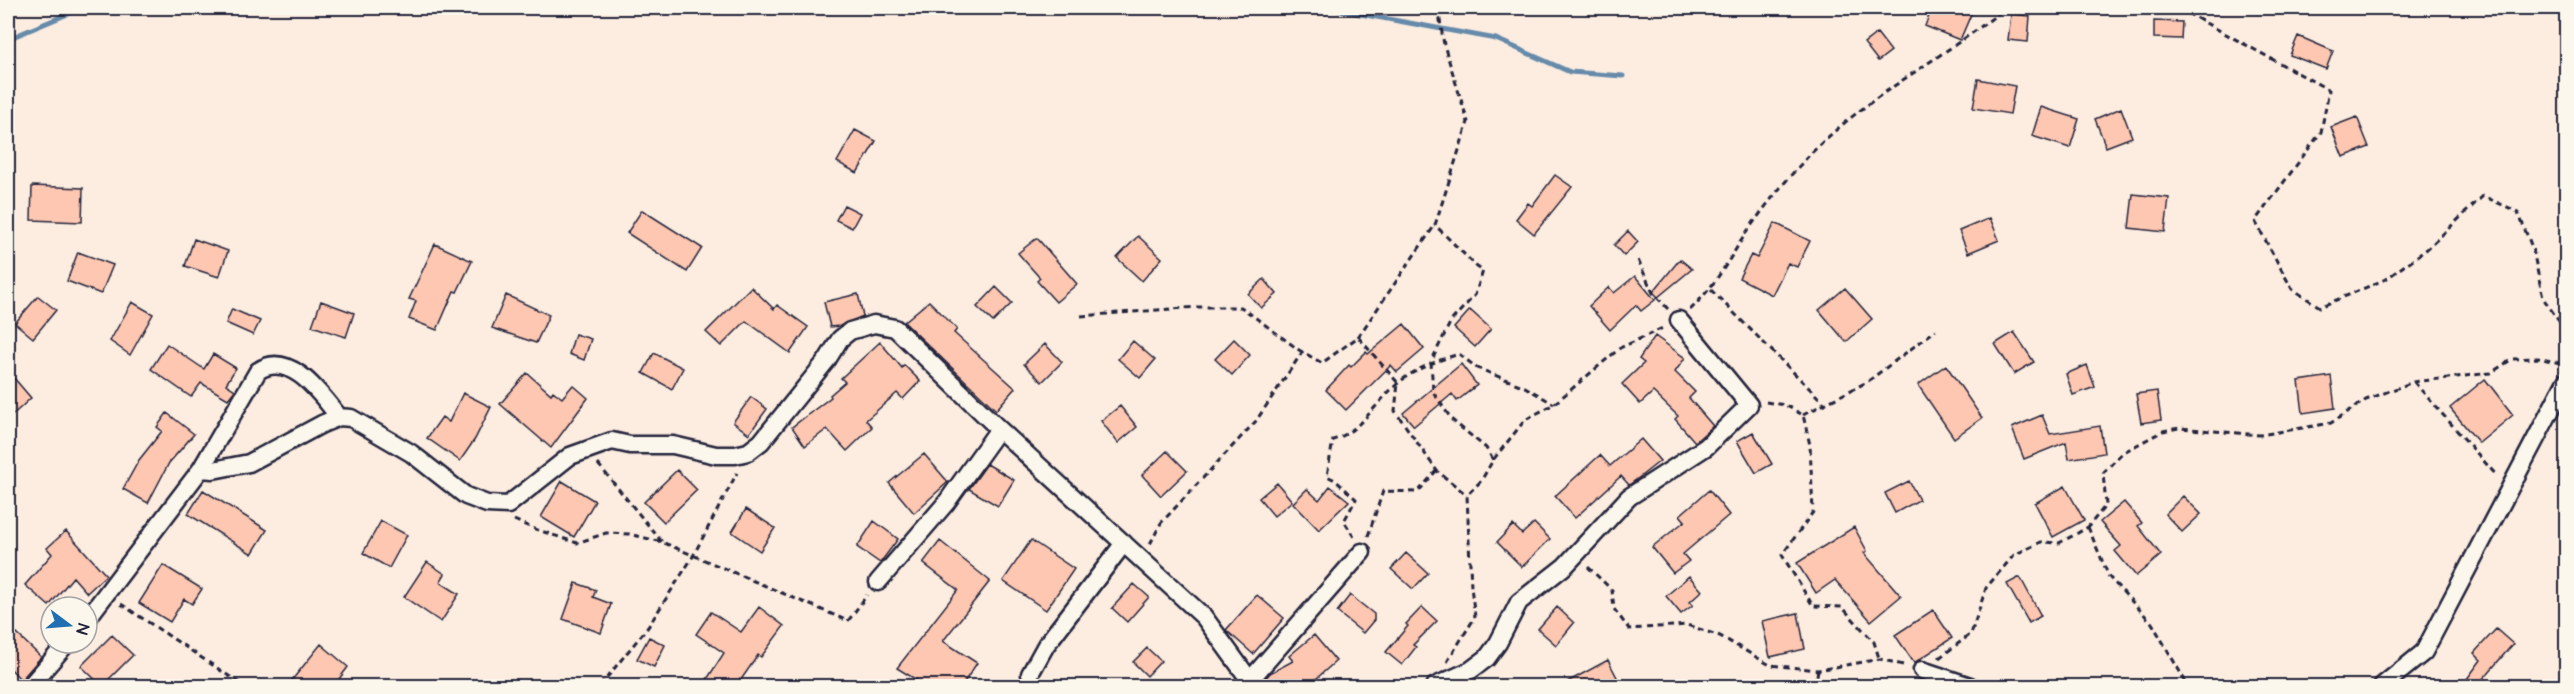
<svg xmlns="http://www.w3.org/2000/svg" width="2574" height="694" font-family="'Architects Daughter',sans-serif">
  <style>
    .lines { fill: none; stroke-linecap: round; stroke-linejoin: round }
    .stream { stroke: #668aaa; stroke-width: 5 }
    .building { fill: #fec7b1; stroke: #22223b; stroke-width: 1.5 }
    .street-casing { stroke: #22223b; stroke-width: 21 }
    .path { stroke: #22223b; stroke-width: 3; stroke-dasharray: 6 4.5; stroke-linecap: butt }
    .street { stroke: #fbf7ec; stroke-width: 16 }
  </style>
  <rect width="100%" height="100%" fill="#fcede0"/>
  <filter id="ink" filterUnits="userSpaceOnUse"><feTurbulence type="fractalNoise" baseFrequency=".0167" numOctaves="2"/><feDisplacementMap in="SourceGraphic" scale="12" xChannelSelector="R" yChannelSelector="G"/><feConvolveMatrix kernelMatrix="1 2 1 2 8 2 1 2 1" color-interpolation-filters="sRGB"/></filter>
  <g filter="url(#ink)">
    <g class="lines">
      <path class="stream" d="M1328,8L1496,39L1570,72L1623,76
        M8,39L82,8"/>
    </g>
    <path class="building" d="M1932,8H1960L1972,12L1960,40L1925,26Z
      M2011,14L2030,16L2028,42L2008,40Z
      M2154,21L2182,22L2181,39L2154,38Z
      M1877,33L1891,51L1878,61L1864,43Z
      M2298,36L2333,51L2326,69L2290,55Z
      M1978,79L2015,86L2010,114L1973,108Z
      M2041,107L2079,119L2070,148L2032,136Z
      M2121,108L2132,137L2106,147L2095,119Z
      M2357,117L2369,147L2343,157L2331,127Z
      M855,130L876,141L857,173L837,162Z
      M1555,175L1572,187L1534,234L1516,219L1528,203L1532,206Z
      M32,186L83,188L82,222L31,220Z
      M2133,194L2169,198L2165,232L2129,228Z
      M844,205L860,213L852,228L836,220Z
      M642,210L702,248L687,272L627,233Z
      M1990,218L1999,240L1968,253L1959,231Z
      M1775,223L1810,241L1797,267L1788,263L1772,295L1739,278L1751,255L1757,258Z
      M1628,231L1638,242L1624,256L1614,245Z
      M1138,236L1162,258L1142,281L1117,258Z
      M1037,238L1077,284L1056,302L1037,281L1040,278L1018,253Z
      M194,239L228,251L219,277L185,266Z
      M435,244L472,261L457,292L454,291L437,330L409,319L416,301L409,299Z
      M78,252L113,265L101,294L67,281Z
      M1680,259L1692,269L1658,297L1653,292Z
      M1635,276L1655,300L1641,311L1636,305L1610,330L1589,306L1609,287L1614,293Z
      M1264,279L1277,294L1261,308L1248,294Z
      M751,287L774,309L777,305L808,327L790,353L746,321L721,346L706,332Z
      M996,287L1012,303L993,322L977,307Z
      M1845,288L1872,319L1846,342L1819,310Z
      M858,294L863,316L840,326L830,327L824,302Z
      M506,295L549,315L536,343L492,328Z
      M38,296L56,310L33,338L15,323Z
      M321,301L354,313L346,337L312,326Z
      M929,301L957,329L954,333L1015,388L996,410L904,322Z
      M132,302L153,314L130,355L110,341Z
      M232,309L260,321L253,335L226,323Z
      M1470,310L1491,329L1475,347L1454,328Z
      M1404,324L1424,349L1397,372L1391,365L1346,410L1326,390L1349,365L1351,367L1366,352L1368,354Z
      M2014,332L2034,362L2014,374L1995,344Z
      M575,334L591,339L584,360L569,354Z
      M1655,336L1685,358L1675,372L1695,392L1689,398L1713,426L1695,442L1675,419L1678,416L1653,392L1640,404L1622,384L1644,363L1639,359Z
      M1234,339L1250,355L1232,375L1215,359Z
      M1133,341L1155,360L1140,378L1118,359Z
      M880,342L902,368L904,365L920,381L903,399L897,393L866,420L872,427L847,451L827,429L805,446L792,427L831,397L830,395L845,382L841,378Z
      M167,344L204,369L213,354L236,368L226,384L235,390L228,399L201,383L191,397L151,369Z
      M1045,344L1062,362L1042,382L1024,364Z
      M654,353L683,368L672,389L643,373Z
      M1461,364L1477,385L1457,401L1452,394L1414,426L1403,413Z
      M1946,365L1982,418L1954,438L1918,385Z
      M2087,365L2095,387L2073,395L2066,374Z
      M8,371L31,398L8,419Z
      M527,373L551,394L553,391L562,398L573,385L588,398L551,448L500,404Z
      M2331,376L2335,408L2303,413L2299,381Z
      M2485,379L2513,415L2479,443L2450,408Z
      M2157,391L2161,420L2141,423L2136,394Z
      M463,393L491,407L475,439L460,461L427,438L442,417L449,422Z
      M751,397L767,409L749,434L733,422Z
      M1120,406L1137,427L1118,443L1101,421Z
      M167,413L194,434L169,463L148,503L123,489L139,460L162,431L157,427Z
      M2042,415L2050,434L2100,426L2104,453L2069,459L2066,442L2024,459L2012,428Z
      M1753,432L1772,464L1756,473L1737,441Z
      M1641,439L1660,461L1641,476L1629,485L1621,476L1575,518L1555,496L1600,455L1610,466Z
      M1167,451L1187,471L1161,496L1142,475Z
      M924,454L948,482L914,513L889,483Z
      M987,464L1014,480L998,506L969,489Z
      M677,470L697,490L664,522L644,502Z
      M562,481L595,501L574,537L541,517Z
      M1909,481L1919,500L1895,513L1885,493Z
      M1277,483L1292,501L1274,516L1259,498Z
      M1330,486L1349,501L1319,530L1293,503L1307,489L1319,500Z
      M2065,486L2084,520L2053,537L2035,503Z
      M203,490L267,530L252,554L188,514Z
      M1709,490L1729,515L1683,554L1689,561L1673,573L1652,547L1685,521L1680,515Z
      M2183,496L2201,514L2182,532L2165,514Z
      M2124,502L2142,523L2138,526L2161,555L2136,576L2115,551L2121,546L2100,522Z
      M746,509L775,528L760,551L732,532Z
      M381,521L407,535L389,568L363,553Z
      M874,521L898,539L880,563L857,547Z
      M1534,523L1550,539L1522,567L1497,542L1513,525L1522,534Z
      M1854,527L1867,551L1864,553L1901,596L1871,621L1835,580L1816,593L1797,563Z
      M66,531L106,575L87,593L73,577L49,606L25,585L52,554L47,548Z
      M1031,540L1074,569L1046,610L1003,581Z
      M940,541L990,581L943,641L977,663L961,687H928L897,668L958,590L923,563Z
      M1406,553L1428,573L1413,589L1391,569Z
      M427,562L445,574L440,582L459,594L441,622L404,597Z
      M163,565L202,589L192,604L184,599L170,622L139,603Z
      M1689,576L1702,591L1690,602L1693,605L1681,614L1666,596Z
      M2020,577L2041,616L2029,623L2007,584Z
      M576,583L596,590L593,597L611,604L601,633L563,619Z
      M1134,584L1149,597L1127,622L1112,608Z
      M1257,595L1284,618L1253,654L1226,630Z
      M1350,595L1374,614V620L1363,633L1337,612Z
      M759,607L784,626L761,657L758,655L736,687H702L724,653L696,634L711,612L741,632Z
      M1422,607L1437,621L1413,645L1416,647L1402,665L1386,652L1408,626L1406,624Z
      M1557,607L1574,623L1556,645L1538,629Z
      M1933,610L1952,638L1914,663L1895,635Z
      M1798,613L1805,649L1770,657L1762,621Z
      M2496,629L2513,644L2476,687H2461L2481,660L2474,653Z
      M15,632L41,657L21,680L8,666V640Z
      M112,635L133,655L102,686L81,666Z
      M1314,635L1336,661L1307,687H1269L1265,679L1270,673L1293,661L1289,656Z
      M649,637L665,645L654,667L637,659Z
      M321,644L348,667L333,687H299L292,680Z
      M1147,648L1161,661L1147,676L1133,662Z
      M1608,660L1622,687H1558Z"/>
    <g class="lines">
      <defs>
        <path id="street" d="M201,469L213,470L249,463L322,424L339,417L351,418L411,453L466,496L487,504L508,505L570,456L612,441L630,445H673L716,455H735L748,452L761,442L827,360L840,339L850,331L874,324L895,328L999,429L1204,617L1254,686
          M878,582L946,503L999,429
          M87,619L201,469L258,371C290,349 322,396 339,417
          M1922,670L1970,686
          M1030,674L1046,645L1124,543
          M1251,679L1362,552
          M30,686L67,643
          M1435,686L1471,670L1487,658L1498,643L1519,602L1565,566L1629,497L1706,447L1749,405L1679,320
          M2382,686L2424,652L2566,381"/>
      </defs>
      <use href="#street" class="street-casing"/>
      <path class="path" d="M1438,8L1444,45L1468,122L1435,225L1477,267L1483,271L1475,295L1451,321L1431,362L1433,392L1452,420L1486,448L1493,460
        M2178,8L2329,90L2321,132L2255,221L2292,289L2320,307L2386,279L2427,249L2483,196L2518,212L2533,250L2543,298L2563,327L2566,328
        M1638,260L1653,293L1668,309
        M1711,290L1826,405
        M1690,310C1715,286 1728,261 1746,233C1763,209 1783,183 1803,162C1860,99 1940,61 2005,8
        M1081,316L1197,307H1241L1299,350L1322,363L1358,337L1398,383L1395,411L1437,471L1467,495
        M1358,337L1435,225
        M2414,382L2497,476
        M1766,402L1785,405L1803,415L1810,445L1813,512L1782,555L1813,606L1842,607L1874,642L1879,658
        M1803,415L1867,382L1936,330
        M598,464L662,542
        M514,520L532,528L577,543L606,533L629,534L662,542L848,621L867,595
        M2088,527L2109,577L2152,623L2188,686
        M1368,536L1383,491L1418,492L1436,471
        M1354,537L1344,521L1356,499L1335,480L1327,476L1333,440C1360,431 1375,404 1396,385C1412,370 1438,360 1459,354L1477,368L1525,387L1554,404
        M1150,544L1161,523L1256,421L1303,351
        M1588,567L1612,590L1614,609L1629,629L1687,625L1720,636L1770,665L1818,670L1880,659L1907,666
        M121,604L244,686
        M1939,658L1971,634L1986,588L2014,555L2041,542L2059,543L2076,534L2088,527L2106,505L2103,473L2122,453L2163,431L2179,428L2260,435L2331,423L2366,400L2413,382L2491,373L2512,359L2538,358L2565,364
        M1447,662L1475,617L1471,587L1467,495L1481,481L1493,460L1525,420L1554,404L1620,348L1665,327
        M600,686L648,627L692,558L737,473
        M1815,686L1818,670"/>
      <use href="#street" class="street"/>
    </g>
  </g>
  <rect width="2574" height="694" fill="none" stroke="#fbf7ec" stroke-width="30"/>
  <rect x="15" y="15" width="2544" height="664" fill="none" stroke="#22223b" stroke-width="2" filter="url(#ink)"/>
  <g transform="translate(69 625) rotate(106)"><circle r="28" fill="#fbf7ec" stroke="#a4a2a5" stroke-width="1.5"/>
  <path d="M0-4.5L10 22L0 15L-10 22Z" fill="#1f6fb2"/>
  <text y="-9" font-size="16" font-weight="bold" text-anchor="middle" fill="#22223b">N</text>
  </g>
</svg>
